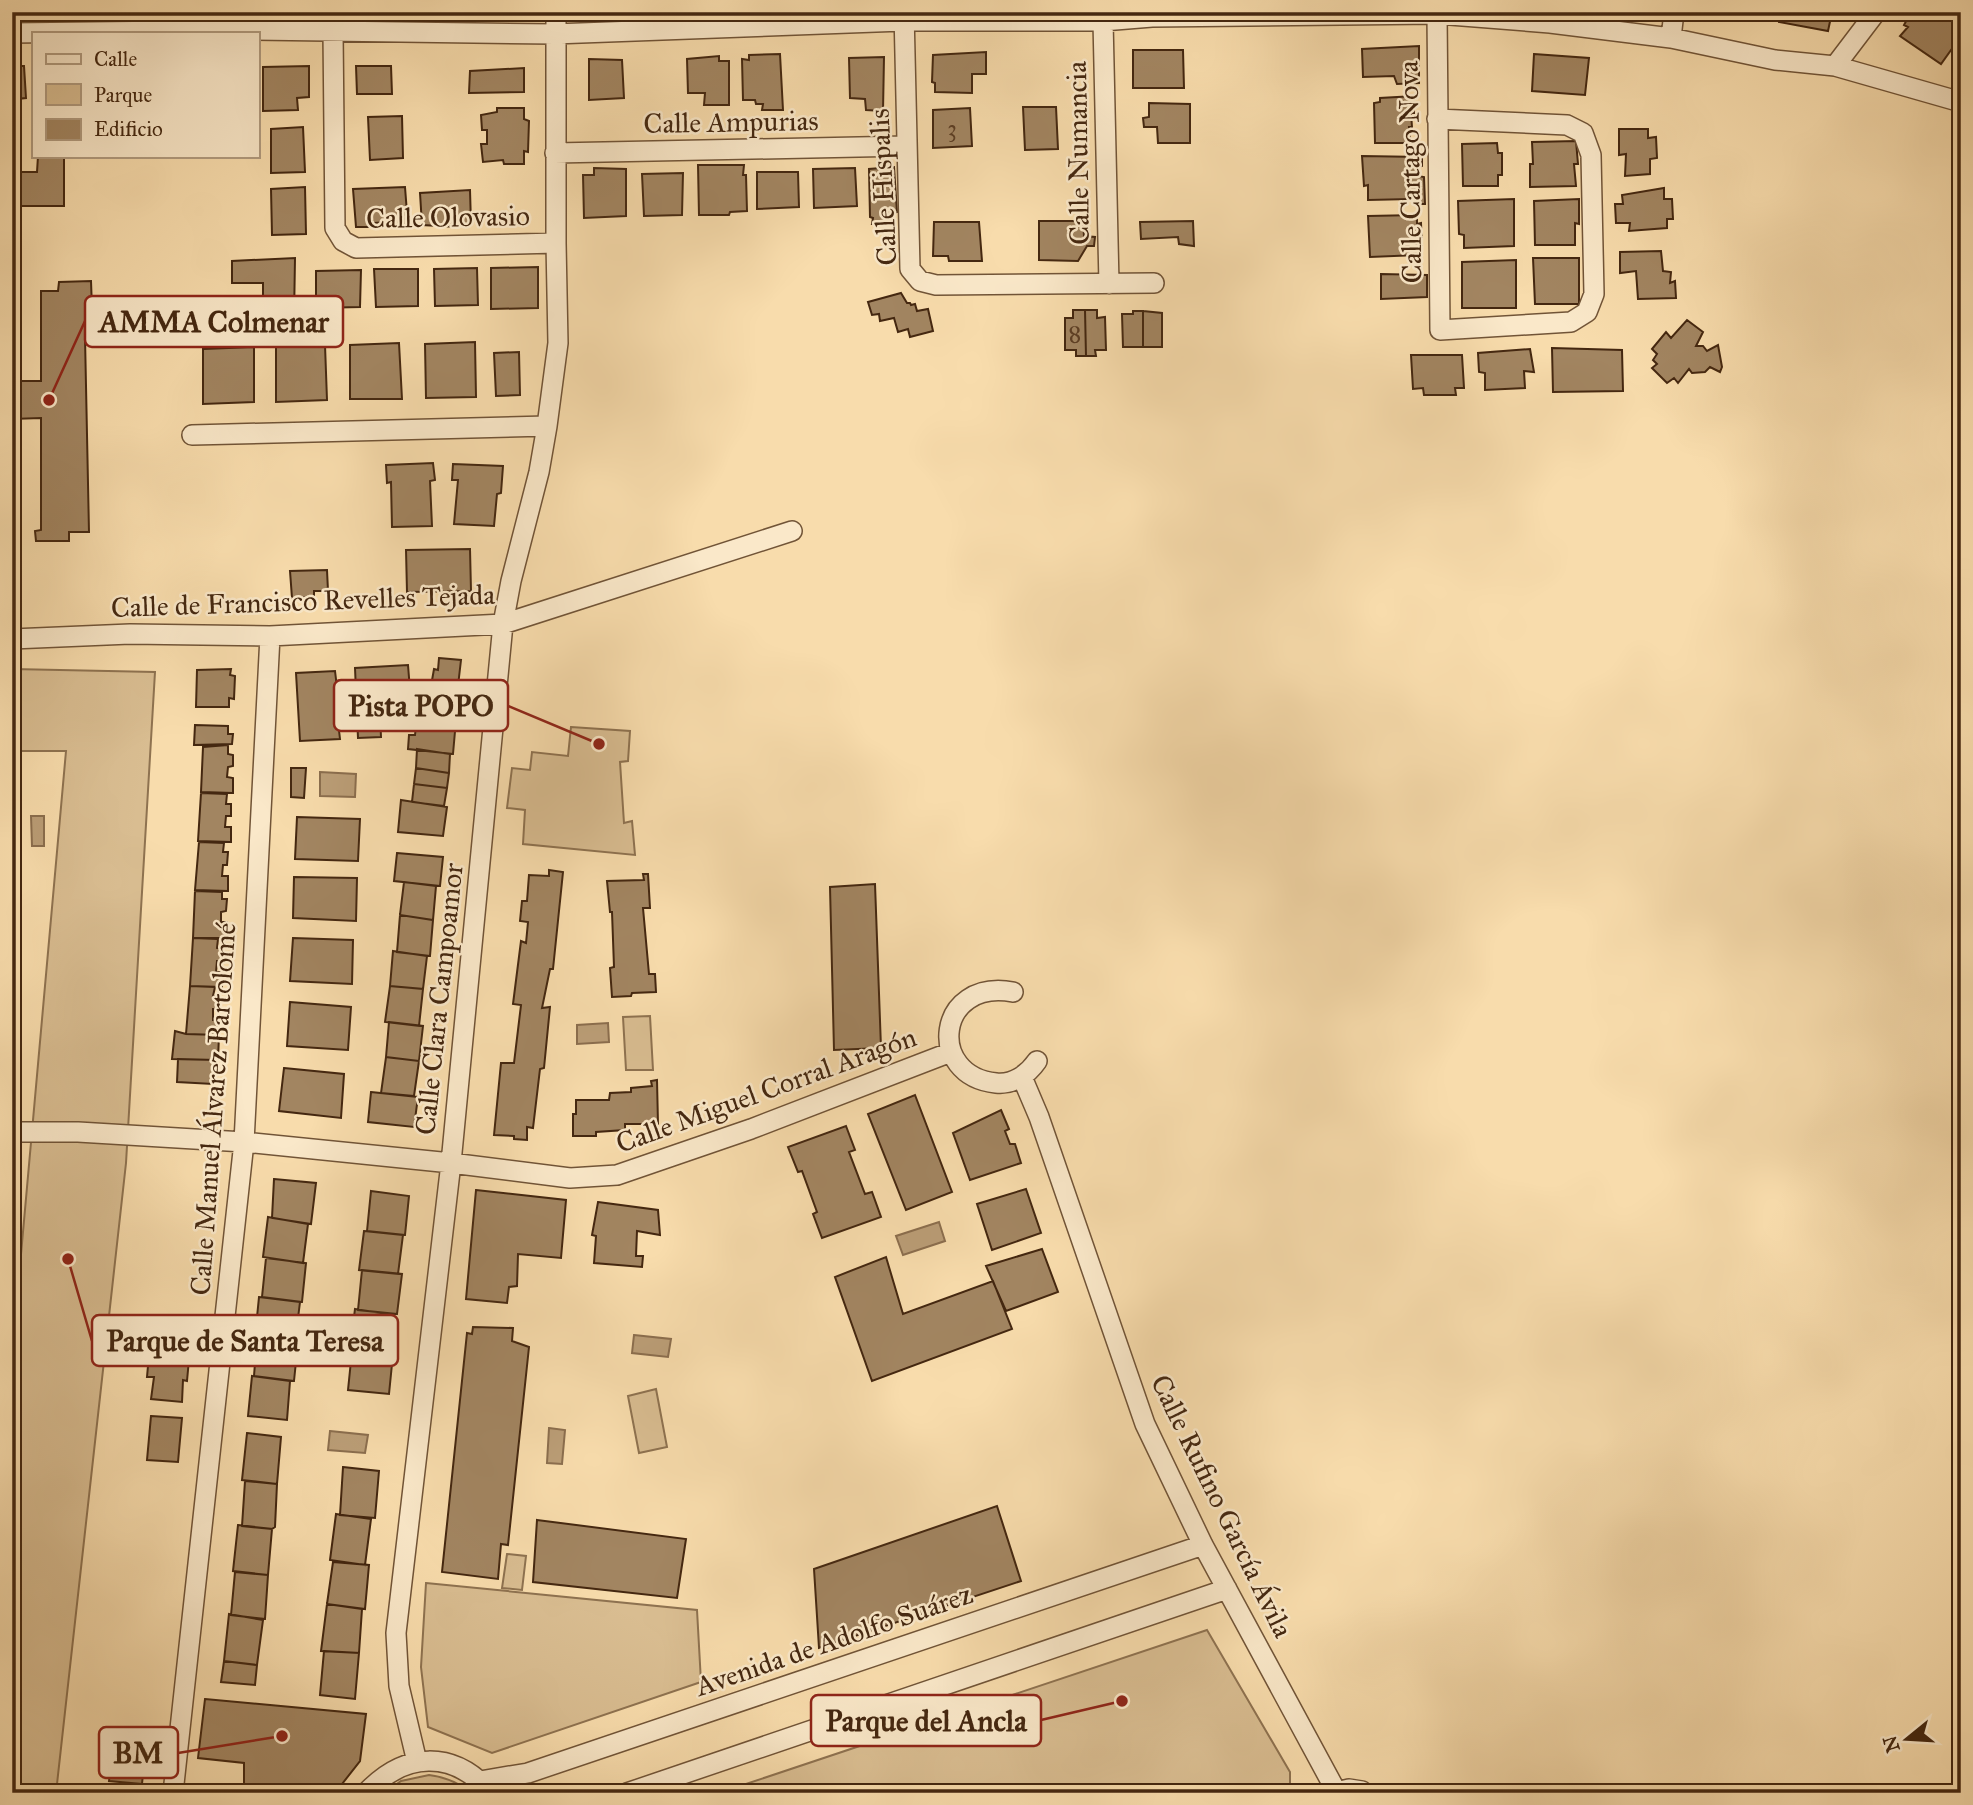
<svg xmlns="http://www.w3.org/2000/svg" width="1973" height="1805" font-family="'IM FELL Great Primer',serif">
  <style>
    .green { fill: #d9bd91; stroke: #8e7250; stroke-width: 2 }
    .water { fill: #bb9e77; stroke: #8b6e4e; stroke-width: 2 }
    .building { fill: #a28561; stroke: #442710; stroke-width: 2 }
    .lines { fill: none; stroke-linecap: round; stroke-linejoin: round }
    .minor-casing { stroke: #715437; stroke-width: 22 }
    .minor { stroke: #fae8c9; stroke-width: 19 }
    .labels { text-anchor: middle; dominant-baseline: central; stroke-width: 5; stroke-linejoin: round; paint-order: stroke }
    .number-label { font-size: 24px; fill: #5c3e24 }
    .street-label { font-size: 28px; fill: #442710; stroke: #fae8c9 }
    .leader { fill: none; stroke: #8f2418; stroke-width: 2.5 }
    .callout-dot { fill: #8f2418; stroke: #fae8c9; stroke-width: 2.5 }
    .callout { fill: #fae8c9; stroke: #8f2418; stroke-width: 2.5 }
    .callout-label { font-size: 30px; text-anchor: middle; font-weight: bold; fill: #442710 }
  </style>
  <rect width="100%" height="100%" fill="#f8dcac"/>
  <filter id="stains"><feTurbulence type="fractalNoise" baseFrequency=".00286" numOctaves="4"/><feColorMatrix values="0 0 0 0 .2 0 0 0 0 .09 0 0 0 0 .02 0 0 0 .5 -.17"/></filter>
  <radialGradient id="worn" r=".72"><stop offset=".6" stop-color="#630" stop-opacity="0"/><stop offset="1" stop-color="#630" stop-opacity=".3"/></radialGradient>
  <path class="green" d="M12,669L155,672L126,1163L56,1793H12V1355L66,751H12Z
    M571,727L630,731L628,761L620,762L624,823L632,821L635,855L523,844L525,810L507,808L512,768L530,770L532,752L568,756Z
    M650,1016L653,1070H626L623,1017Z
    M656,1389L667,1447L639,1453L628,1396Z
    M507,1554L526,1556L522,1590L502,1588Z
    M426,1583L697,1610L701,1682L492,1753L428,1727L421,1667Z
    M1207,1630L1290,1772V1793H719Z
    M429,1775C445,1777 458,1782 471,1793H385L401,1781Z"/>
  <path class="water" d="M320,772L356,774L355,797L320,796Z
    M31,816H44V846H32Z
    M608,1023L609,1042L577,1044V1025Z
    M939,1222L945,1241L903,1255L896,1236Z
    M634,1335L671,1339L668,1357L632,1353Z
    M549,1428L565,1430L562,1464L547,1463Z
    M330,1431L368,1435L365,1453L328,1450Z"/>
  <path class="building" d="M1780,12H1832L1828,31L1779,22Z
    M1911,12H1949L1961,19V36L1941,64L1900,36L1908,27L1904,25Z
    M1419,46V83L1397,84L1394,76L1363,77L1362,49Z
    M1133,50H1183L1184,88H1133Z
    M986,52V74H972V93L935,92V83L932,82L933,55Z
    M780,54L783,110H762L763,104H756L755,100H743L742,59L749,60V55Z
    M1534,54L1589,58L1585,95L1532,91Z
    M719,56V61H729V105H704L705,93H688L687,59Z
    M884,57L883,111L866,110L865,99L850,98L849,58Z
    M589,59L622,60L624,98L589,100Z
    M12,66H24L26,98L17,99L16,126H12Z
    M309,66V97L297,98L298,110L263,111V67Z
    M356,66H391L392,94H357Z
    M524,68V92L469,93L470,71Z
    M1414,96V113H1411L1412,127H1409L1410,143H1375L1374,103L1380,102V98Z
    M1149,103L1190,104V143H1158L1157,127H1144L1143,118L1149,117Z
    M1023,107H1056L1058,149L1025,150Z
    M497,108H524V119L529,121L528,152L524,151V164H504L503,160L483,162L481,144H487V130H482L481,115L497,112Z
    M970,108L972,146L933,148V110Z
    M402,116L403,158L370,160L368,117Z
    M303,127L305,172L271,173V129Z
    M1619,129H1648V138L1656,137L1657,158L1650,159V174L1625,176L1626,154L1619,155Z
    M1576,141L1578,164H1574L1576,186L1530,187V164H1533L1532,142Z
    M1497,143L1498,153H1502V175H1498V186H1463L1462,144Z
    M38,156H64V206H12V172H37Z
    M1362,156L1422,157V166L1417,167L1418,176L1424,177L1425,204H1413L1411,199L1368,200V185L1364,186Z
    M698,165H744L743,175H746L747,211L730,212L729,215H699Z
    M894,167L897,212L893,213V218L888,219V223L872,224L873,218L870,217L869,169Z
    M594,168L626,169V216L584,218L583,175H594Z
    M855,168L857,206L814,208L813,169Z
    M757,172H798L799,207L757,209Z
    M683,173L682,215L644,216L642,174Z
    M305,187L306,234L272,235L271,189Z
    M405,187L408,226L388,227L387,222L375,223V227H356L353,189Z
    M1664,188V199H1672L1673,219H1667V228L1629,231L1630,223H1616L1615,204H1623L1622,195Z
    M470,190L471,224H458L457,227L422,225L420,193Z
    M1514,199V246L1464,248V235L1459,234L1458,201Z
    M1579,199V224L1575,223V245H1535L1534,201Z
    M1417,215V224L1421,223L1422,250H1418V255L1370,257L1368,216Z
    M1039,221H1083L1084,236L1095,237L1094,246H1087L1078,261L1039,260Z
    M1193,221L1194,246L1179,244L1178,237L1141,239L1140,222Z
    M934,222H979L982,261H949L948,256H933Z
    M1661,251L1663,271L1671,272L1670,283L1675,281L1676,298L1638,299L1636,271L1620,273V252Z
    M295,258L294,318L239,319V298L263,297V283H232V261Z
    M1533,258H1579V304H1535Z
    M1516,260V308H1462V262Z
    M538,267V308L491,309V268Z
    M477,268L478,305L435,306L434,269Z
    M374,269H418V306L376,307Z
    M361,270L360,307L316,308V271Z
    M1381,274L1427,275V297L1381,299Z
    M91,281L93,336L85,337L89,532H69V541H36L35,531L41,530V418L12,419V381H41V291H58L59,282Z
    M901,293L907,303H910L911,305L915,304L917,311L928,309L933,331L910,337L908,329L898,332L894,318L880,321L879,314L872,315L868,302Z
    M1073,310H1085L1086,356H1076V350H1065V318H1073Z
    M1085,310H1097V318L1105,317L1106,350H1095L1096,356H1086Z
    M1133,311H1143V347H1123L1122,314H1133Z
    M1143,311L1162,313V347H1143Z
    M1687,320L1703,332L1696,346H1703L1707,351L1718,345L1722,367L1720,372L1710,367L1705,372L1692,373L1689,369L1678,383L1674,378L1667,383L1652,368L1657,364L1653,360L1657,354L1652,349L1666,332L1671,338Z
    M475,342L476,397L426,398L425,344Z
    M399,343L402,399H350V345Z
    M325,345L327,400L276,402V347Z
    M254,347V402L203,404V349Z
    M1552,348L1622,350L1623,391L1553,392Z
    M1530,349L1534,372L1524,371L1525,388L1485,390V373L1479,372L1478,353Z
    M519,352L520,395L496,396L494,353Z
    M1411,355H1462L1464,388H1455L1456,395H1424L1423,388L1413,389Z
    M433,463L435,480L430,481L432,526L392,527L391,482L387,483L386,465Z
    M453,464L503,466L501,493L497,494L494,526L454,524L458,480H452Z
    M470,549L471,591L407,592L406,550Z
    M327,570L328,591H314V597L292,598L290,571Z
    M439,658L461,660L456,703L435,702L436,686H431L434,669L438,670Z
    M408,665L410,690L406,696H401V702L393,703V712L380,713L381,737L358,738L355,668Z
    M231,669L230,675L235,676L234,699L229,698V707H196L197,670Z
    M335,671L339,704H336L340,739L300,741L296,673Z
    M417,717L456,720L453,754L408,749L409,735H415Z
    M195,725L228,726V734H233L232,744L194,745Z
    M228,745V754L233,755V766L228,767L227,777L233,778V793L201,792L203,747Z
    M417,749L450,754L449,773L416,768Z
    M291,768H306L304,798L291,797Z
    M416,768L449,773L447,788L414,784Z
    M414,784L447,788L444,806L412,802Z
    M201,793L227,794L226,804H231V816H226L225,827H231V842L198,841Z
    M401,800L447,807L443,836L398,832Z
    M297,817L360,819L358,861L295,859Z
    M199,842L224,843L223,852H228L227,865H223L222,876H228V891L195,890Z
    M397,853L443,857L440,886L394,881Z
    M549,870L563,872L553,969H550L542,1008L550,1007L544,1068L540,1069L533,1128L527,1127V1140L514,1139V1136L494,1135L501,1063H514L521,1005L513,1004L521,941L526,943L528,922L520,921L522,901H527L529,875L549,876Z
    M643,874H648L650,908H643L649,974H655L656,992L632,993L631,996L612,997L610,968L614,967L612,912H610L607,881L644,880Z
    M294,877L357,878L356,921L293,918Z
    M404,882L436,886L433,920L400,915Z
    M875,884L881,1048L834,1050L830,887Z
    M195,891L222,892V899H227L226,911L221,912V922H227L226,938H193Z
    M400,915L433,920L430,956L397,952Z
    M193,938L218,939L217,948L222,949V961H217L216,972H222V987L190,986Z
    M293,938L353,940L352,984L290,981Z
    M393,951L427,956L423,989L390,986Z
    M190,986L215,987L213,996L219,997L218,1009H213V1020H219V1035L186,1034Z
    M390,986L423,989L419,1026L385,1022Z
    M290,1002L351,1007L348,1050L287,1046Z
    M389,1022L423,1026L419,1061L386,1057Z
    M175,1031L186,1034L219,1035L218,1060L172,1059Z
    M386,1057L419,1061L414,1096L381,1093Z
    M178,1059L215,1060L213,1084L177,1082Z
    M284,1068L344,1074L341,1118L279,1111Z
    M657,1080L658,1124H625V1130L596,1132V1136H573V1114H576V1100H609L610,1093L631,1092V1088L652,1086L651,1081Z
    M371,1092L418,1097L414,1127L368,1122Z
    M915,1095L952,1192L906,1210L868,1114Z
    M1001,1110L1009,1129L1005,1131L1010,1144H1015L1021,1163L970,1180L953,1133Z
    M846,1126L855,1150L849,1152L865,1194L872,1192L881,1217L822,1238L813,1214L817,1212L802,1171L798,1172L788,1147Z
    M274,1179L316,1183L311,1224L272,1218Z
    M1026,1189L1041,1233L992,1250L977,1204Z
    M476,1190L566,1200L561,1258L518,1254L517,1286L509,1287L507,1303L466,1299Z
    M371,1191L409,1196L405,1235L367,1231Z
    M598,1202L658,1210L660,1235L637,1231L636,1256H643L642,1267L594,1263L596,1236L592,1235Z
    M268,1217L308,1224L303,1263L263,1257Z
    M364,1231L403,1235L398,1274L359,1270Z
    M1042,1249L1058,1292L1006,1311L986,1266Z
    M886,1257L903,1314L993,1281L1012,1329L872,1381L835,1277Z
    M266,1258L306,1263L302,1302L262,1297Z
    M362,1270L402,1274L397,1314L358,1310Z
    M259,1297L300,1302L295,1342L255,1337Z
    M355,1309L394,1315L390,1354L350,1350Z
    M473,1327L513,1328L512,1341L529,1347L508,1545L501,1544L498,1579L442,1572L467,1333L472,1334Z
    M257,1338L298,1342L294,1381L254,1376Z
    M352,1351L393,1354L389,1394L348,1390Z
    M149,1355L189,1359L187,1381L183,1380L182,1402L151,1399L154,1377H147Z
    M252,1376L290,1381L287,1420L248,1416Z
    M151,1416L182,1418L178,1462L147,1460Z
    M247,1433L281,1437L277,1484L242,1480Z
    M343,1467L379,1471L375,1518L340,1515Z
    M245,1481L277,1484L275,1527L272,1529L242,1526Z
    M997,1506L1021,1581L819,1648L814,1569Z
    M336,1514L371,1519L365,1565L330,1560Z
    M537,1520L686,1539L677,1598L533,1582Z
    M238,1525L272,1529L268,1575L233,1571Z
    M333,1562L369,1565L365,1609L327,1604Z
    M235,1572L268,1575L265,1619L231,1615Z
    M327,1604L362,1609L359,1653L321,1651Z
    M229,1614L263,1620L257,1665L224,1661Z
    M324,1651L359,1653L355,1699L320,1695Z
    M224,1661L257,1665L255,1685L221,1682Z
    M205,1699L366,1714L360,1761L335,1793H244V1763L198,1758Z
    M114,1742L146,1744L142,1784L109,1781Z"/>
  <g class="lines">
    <defs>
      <path id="minor" d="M224,12L225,32
        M904,12L910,269L920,281L936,285L1154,283
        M1103,21L1109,284
        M333,32L335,228L343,241L356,248L556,243V12
        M12,33L254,30L554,34L903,21H1103L1152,17L1437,14L1550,23L1671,38L1775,60L1835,66L1961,102
        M1671,38L1674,12
        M1835,66L1876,12
        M1437,119L1567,125L1583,133L1591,155L1594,294L1587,312L1571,322L1440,330L1437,14
        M555,153L907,146
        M192,435L547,426
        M12,639L130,634L270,636L503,624L792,531
        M1013,992C936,978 926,1076 996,1083C1013,1085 1028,1074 1037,1061
        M1022,1077L1039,1117L1145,1424L1203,1545L1336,1791
        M12,1132H78L244,1142L451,1163L570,1178L617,1175L751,1129L951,1052
        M417,1762L399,1686L396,1633L451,1163L503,624L511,581L539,472L547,426L558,343L556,243
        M480,1781L528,1773L1203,1545
        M173,1793L244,1142L270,636
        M366,1793C404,1752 453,1749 491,1793
        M627,1793L1227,1589
        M1333,1793L1349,1789L1362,1791"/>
    </defs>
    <use href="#minor" class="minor-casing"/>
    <use href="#minor" class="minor"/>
  </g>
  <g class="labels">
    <g class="number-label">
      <text x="952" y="128">3</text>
      <text x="1075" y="334">8</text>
    </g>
    <g class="street-label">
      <text transform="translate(731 122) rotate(-1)">Calle Ampurias</text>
      <text transform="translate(1078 153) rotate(-91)">Calle Numancia</text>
      <text transform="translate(1410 172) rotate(-91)">Calle Cartago Nova</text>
      <text transform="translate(883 187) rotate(-93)">Calle Hispalis</text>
      <text transform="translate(448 217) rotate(-1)">Calle Olovasio</text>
      <text transform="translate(303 601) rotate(-2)">Calle de Francisco Revelles Tejada</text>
      <text transform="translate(439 999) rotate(-84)">Calle Clara Campoamor</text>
      <text transform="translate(766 1090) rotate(-20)">Calle Miguel Corral Aragón</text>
      <text transform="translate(213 1109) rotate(-86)">Calle Manuel Álvarez Bartolomé</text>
      <text transform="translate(1222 1506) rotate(64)">Calle Rufino García Ávila</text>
      <text transform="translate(834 1640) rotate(-19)">Avenida de Adolfo Suárez</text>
    </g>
  </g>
  <path class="leader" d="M49 400L85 321M599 744L508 706M68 1259L92 1341M1122 1701L1041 1720M282 1736L178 1753"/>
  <g class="callout-dot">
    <circle cx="49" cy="400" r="7"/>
    <circle cx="599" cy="744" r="7"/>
    <circle cx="68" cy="1259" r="7"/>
    <circle cx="1122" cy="1701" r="7"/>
    <circle cx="282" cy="1736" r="7"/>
  </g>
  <g class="callout">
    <rect x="85" y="296" width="258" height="51" rx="7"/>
    <rect x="334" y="680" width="174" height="51" rx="7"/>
    <rect x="92" y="1315" width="306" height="51" rx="7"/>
    <rect x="811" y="1695" width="230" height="51" rx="7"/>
    <rect x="99" y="1727" width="79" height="51" rx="7"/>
  </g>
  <g class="callout-label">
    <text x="214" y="332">AMMA Colmenar</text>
    <text x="421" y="716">Pista POPO</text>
    <text x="245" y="1351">Parque de Santa Teresa</text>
    <text x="926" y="1731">Parque del Ancla</text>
    <text x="138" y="1763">BM</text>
  </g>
  <rect width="1973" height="1805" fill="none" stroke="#f8dcac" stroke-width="42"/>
  <rect x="14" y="14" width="1945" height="1777" fill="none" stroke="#442710" stroke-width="3.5"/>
  <rect x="21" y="21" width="1931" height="1763" fill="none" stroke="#442710" stroke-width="2"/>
  <rect x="32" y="32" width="228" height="126" fill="#fae8c9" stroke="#b19b7f" stroke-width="2"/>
  <rect x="46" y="54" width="35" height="10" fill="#fae8c9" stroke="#b19b7f" stroke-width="2"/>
  <text x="94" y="66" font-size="21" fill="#442710">Calle</text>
  <rect x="46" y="84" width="35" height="21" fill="#d9bd91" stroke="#b19b7f" stroke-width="2"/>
  <text x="94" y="102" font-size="21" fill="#442710">Parque</text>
  <rect x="46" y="119" width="35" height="21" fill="#a28561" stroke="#b19b7f" stroke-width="2"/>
  <text x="94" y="136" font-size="21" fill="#442710">Edificio</text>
  <g transform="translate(1907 1739) rotate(252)" stroke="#fae8c9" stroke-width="5" paint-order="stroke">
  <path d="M0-5L12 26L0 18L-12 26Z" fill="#442710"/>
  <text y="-10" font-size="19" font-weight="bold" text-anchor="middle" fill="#442710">N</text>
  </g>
  <rect width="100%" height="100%" filter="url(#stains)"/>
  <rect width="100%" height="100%" fill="url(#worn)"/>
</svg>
